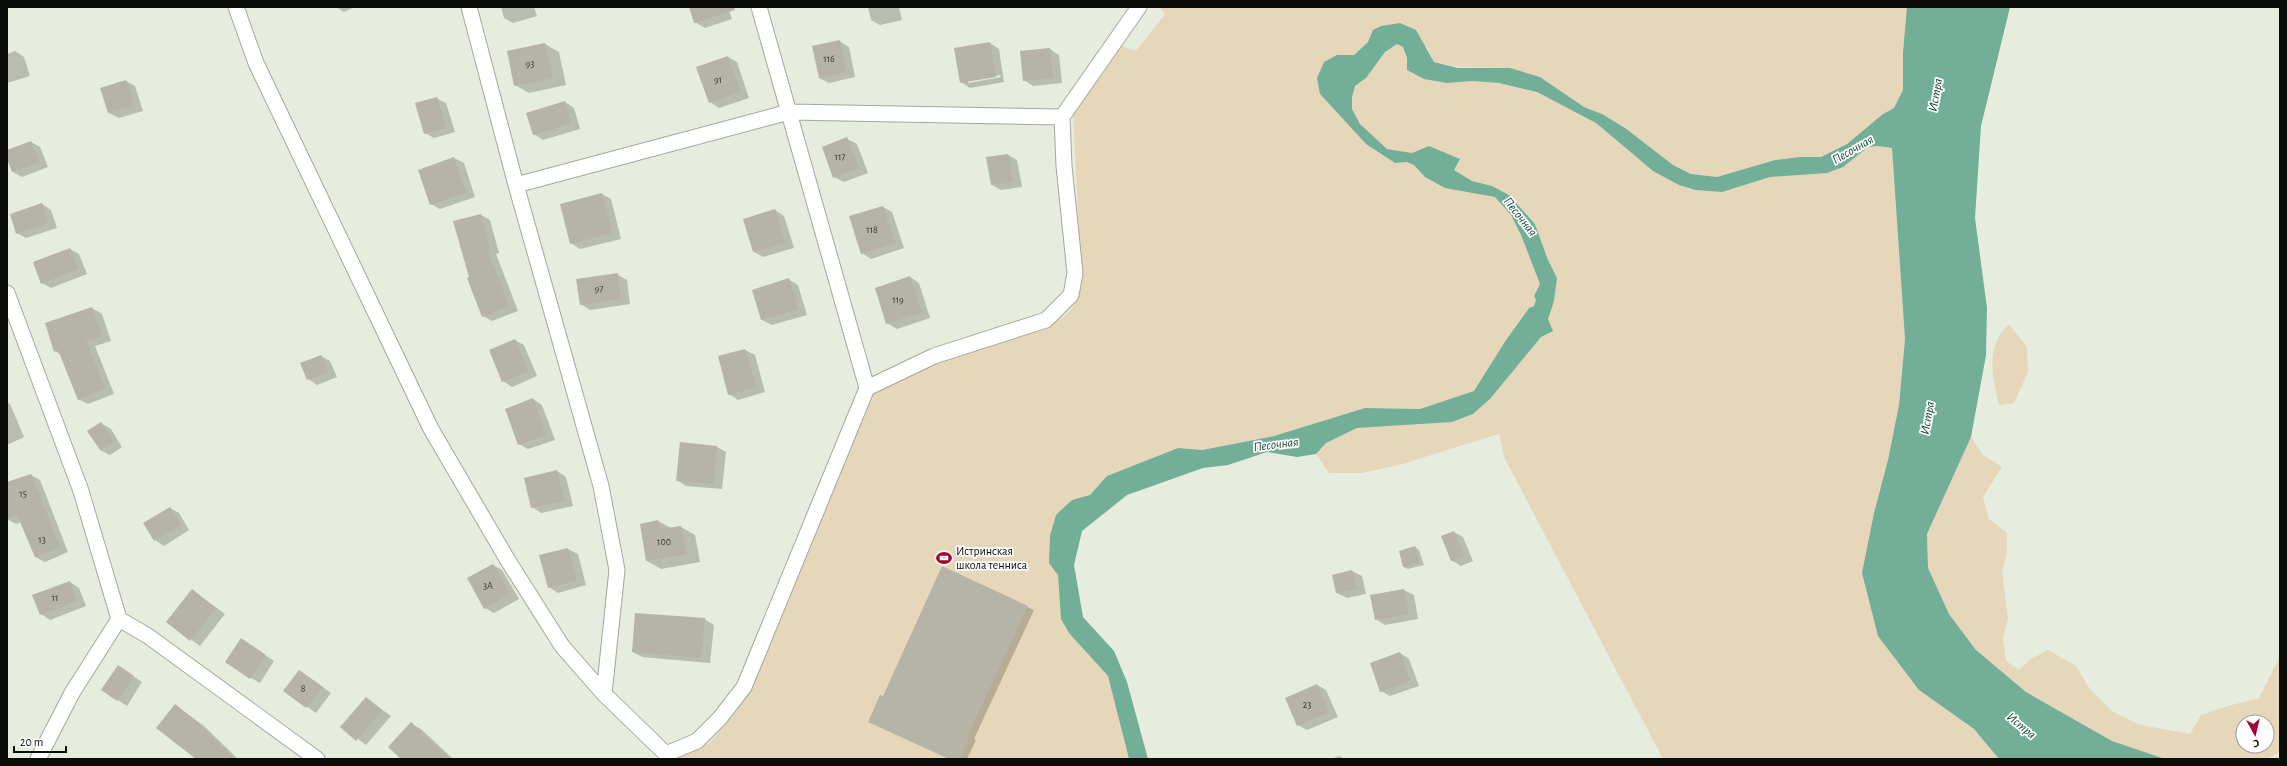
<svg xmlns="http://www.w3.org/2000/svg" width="2287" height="766" font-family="'Alegreya Sans',sans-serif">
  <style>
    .green { fill: #e7d7ba; fill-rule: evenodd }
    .water { fill: #72ae98 }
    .shadow { fill: #0003; fill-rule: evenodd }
    .building { fill: #b5b4a6 }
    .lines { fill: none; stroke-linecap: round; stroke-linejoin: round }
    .street-casing { stroke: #a3a89b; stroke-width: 17 }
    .street { stroke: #fff; stroke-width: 15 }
    .labels { text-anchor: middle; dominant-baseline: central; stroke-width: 3.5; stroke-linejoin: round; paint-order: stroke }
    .number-label { font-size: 10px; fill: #363630 }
    .poi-label { font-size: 12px; fill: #0b0c08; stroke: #fff; text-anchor: start }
    .water-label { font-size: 13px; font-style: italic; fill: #154838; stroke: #fff }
  </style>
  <rect width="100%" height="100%" fill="#e6ecde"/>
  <path class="green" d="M1159,7H1908L1903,52V90L1894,108L1883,114L1847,144L1821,157H1800L1775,160L1717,177L1691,174L1673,165L1602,114L1584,107L1540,77L1510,68L1461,67L1434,62L1428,48L1374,30L1368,42L1354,55H1337L1320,94L1366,144L1395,163L1407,162L1414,165L1425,177L1476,193L1495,197L1511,215L1521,235L1540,284L1534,295L1536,300L1534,306L1529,308L1506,340L1475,391L1420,409L1365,408L1274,436L1202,450L1178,448L1107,476L1090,496L1072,500L1058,575L1061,619L1069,633L1108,676L1129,759H673L710,743L728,720L749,683L876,389L885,379L1045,327C1074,313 1076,308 1081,277L1073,114L1122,46L1136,51L1165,14Z
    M1397,44L1403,47L1407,58V70L1447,83L1472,81L1499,83L1537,92L1596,123L1653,171L1722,192L1770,177L1827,173L1867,147L1878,146L1892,148L1905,339L1899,405L1888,460L1874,513L1863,573L1919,690L1974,729L1999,759H1663L1505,459L1499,434L1399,465L1362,473H1329L1316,454L1326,443L1357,428L1452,422L1473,414L1490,399L1541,337L1554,301L1557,278L1548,260L1535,224L1509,195L1492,186L1472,181L1454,170L1457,163L1429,146L1412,153L1387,149L1360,124L1352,109V97L1355,86L1366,78L1385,52Z
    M2009,324L2027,347L2028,372L2014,403L1999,405C1992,377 1985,346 2009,324Z
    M1971,437L1983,455L2002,467L1983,497L1989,519L2007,533V553L2002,571L2008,618L2003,638L2006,661L2019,670L2031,659L2048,650L2076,666L2090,689L2113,712L2141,725L2190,734L2201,715L2228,706L2259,698L2280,656V752L2267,759H2163L2112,741L2026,692L1976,650L1949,614L1928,568L1927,534ZM2243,722H2267V746H2243Z"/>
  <path class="water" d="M1907,7H2010L1981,126L1975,218L1987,308L1986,355L1971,437L1927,534L1928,568L1949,614L1976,650L2026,692L2112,741L2165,759H1999L1974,729L1919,690L1878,636L1862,573L1874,513L1888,460L1899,405L1905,339L1892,148L1878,146L1868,147L1843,167L1827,173L1770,177L1722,192L1696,190L1679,185L1653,171L1596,123L1537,92L1499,83L1472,81L1447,83L1424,79L1407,70V58L1403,47L1397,44L1385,52L1366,78L1355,86L1352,97V109L1360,124L1387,149L1412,153L1429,146L1460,159L1454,170L1472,181L1492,186L1509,195L1535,224L1548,260L1557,278L1554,301L1548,319L1553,331L1541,337L1490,399L1473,414L1452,422L1357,428L1326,443L1316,454L1297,457L1267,452L1228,465L1203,468L1127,495L1082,531L1074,565L1083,617L1114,651L1127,682L1148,759H1129L1108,676L1069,633L1061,619L1058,575L1049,563L1050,536L1056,515L1072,500L1090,495L1107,476L1178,448L1202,450L1274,436L1365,408L1420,409L1474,391L1506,340L1529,308L1534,306L1536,300L1534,296L1540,284L1521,235L1511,215L1495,197L1445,188L1425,177L1414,165L1407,162L1395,163L1366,144L1320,94L1317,78L1324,62L1337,55H1354L1368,42L1373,30L1381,26L1400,23L1416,30L1434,62L1458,68H1510L1540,77L1584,107L1602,114L1625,128L1673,165L1691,174L1717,177L1775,160L1800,157H1821L1847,144L1883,114L1894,108L1903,90V52Z"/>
  <path class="shadow" d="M336,7H355L344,12Z
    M501,7H534L537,16L513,23L504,18Z
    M690,7H728L732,19L705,28L695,22Z
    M868,7H899L902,20L880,25L871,20Z
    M839,41L849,47L855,77L829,83L819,78Z
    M990,43L999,49L1004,82L970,88L961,82ZM1000,75L1001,77L968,83V81Z
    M545,44L559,52L566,85L529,93L515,85Z
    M1050,49L1059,55L1062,83L1033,86L1024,80Z
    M15,51L24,57L30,76L7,83V54Z
    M728,57L737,62L749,98L719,108L710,102Z
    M126,81L135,86L143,111L119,118L109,113Z
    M436,98L446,103L455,132L434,138L425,133Z
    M565,102L574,108L580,129L543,140L534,134Z
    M847,139L857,144L868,173L844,182L834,177Z
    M31,142L40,147L48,167L22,177L13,172L7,151Z
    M1008,155L1017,160L1022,187L1001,190L992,185Z
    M454,158L464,163L475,197L440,209L431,204Z
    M602,194L611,199L621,239L580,249L571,243Z
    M42,204L51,210L57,228L26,238L17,233Z
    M883,207L892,212L904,248L871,259L862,253Z
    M775,210L784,216L794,248L763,257L754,252L744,220Z
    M481,215L490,220L499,253L496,254L518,311L492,321L483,316Z
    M70,249L79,254L87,274L51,288L42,283Z
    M618,275L627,280L630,304L590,310L581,304Z
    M910,277L919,283L930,318L897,329L887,323Z
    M788,279L798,285L807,315L772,325L762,320L753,290Z
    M92,308L102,314L111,341L95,346L114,394L88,404L78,399L60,354L55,351Z
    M515,340L524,345L537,376L512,387L503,381Z
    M745,350L755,355L765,392L738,400L729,394Z
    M321,356L330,361L337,377L317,385L308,379Z
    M533,399L542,405L555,440L528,449L519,444Z
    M7,402L10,404L24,437L7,445Z
    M101,423L111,429L122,447L110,455L100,450Z
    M717,447L726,452L722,489L686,486L677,480Z
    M557,471L566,477L573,506L541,513L532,507Z
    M31,475L40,480L68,552L45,562L35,557L21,522L16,524L7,519V484Z
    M170,508L179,513L189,530L164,546L155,540Z
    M658,521L671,528L681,527L695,535L700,562L661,569L647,561Z
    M1454,532L1463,537L1473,561L1461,566L1451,560Z
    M1415,547L1419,550L1424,565L1408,569L1404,567Z
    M568,549L578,554L586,585L558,593L549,587L540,556Z
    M493,565L502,570L519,599L494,613L485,608Z
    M1352,571L1362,576L1366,594L1347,598L1337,593L1333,575Z
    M70,582L79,588L86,606L50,620L41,614Z
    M192,590L225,614L200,646L167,622Z
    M1404,590L1414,595L1418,619L1385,625L1376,619L1372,596Z
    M1027,607L1034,610L974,739L976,740L967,759H950L883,697Z
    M704,619L714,625L710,663L642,657L633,652Z
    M250,645L274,661L260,683L251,678Z
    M1400,653L1409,659L1419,686L1390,696L1381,691Z
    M300,671L331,693L316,713L285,691Z
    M127,672L142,682L127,706L102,690Z
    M1317,685L1326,690L1338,717L1307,730L1298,725Z
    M366,698L391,716L366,745L342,727Z
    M175,705L204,726L238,759H195L196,758Z
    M411,724L421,729L453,759H403Z
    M1339,756L1345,759H1331Z"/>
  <path class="building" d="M689,7H734L735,10L694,23Z
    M840,40L847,72L819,78L812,46Z
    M990,42L996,77L960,83L954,48Z
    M545,43L553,78L514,86L507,51Z
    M1050,48L1053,78L1023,81L1020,51Z
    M728,56L740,92L709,103L696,67Z
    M126,80L134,106L108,113L100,88Z
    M437,97L446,127L424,134L415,103Z
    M565,101L571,123L533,135L526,113Z
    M847,137L859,168L833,178L822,147Z
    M31,141L39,162L12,172L7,159V150Z
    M1008,154L1013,182L991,185L986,157Z
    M454,157L466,192L430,205L418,170Z
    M602,193L612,233L570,244L560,204Z
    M42,203L48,223L16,234L10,214Z
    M883,206L895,243L861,254L849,216Z
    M775,209L785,243L753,252L743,219Z
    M481,214L490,248L487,249L509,306L482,317L467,278L469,277L453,221Z
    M70,248L78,269L41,284L33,262Z
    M618,273L621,299L580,305L576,279Z
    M910,276L922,312L886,324L875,288Z
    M789,278L798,309L761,320L752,290Z
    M92,307L102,336L86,341L105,388L78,400L58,350L54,352L45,323Z
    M515,339L528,371L502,382L489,350Z
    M745,349L756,387L728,395L718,356Z
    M321,355L328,372L307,380L300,363Z
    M533,398L546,435L518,445L505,409Z
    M101,422L114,442L100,450L87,431Z
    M680,442L717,446L713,484L676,481Z
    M557,470L564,501L531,508L524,478Z
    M31,474L60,547L35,557L17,515L7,519V482Z
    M170,507L181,525L154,541L143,523Z
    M658,520L660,529L681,526L687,554L646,561L640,524Z
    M1454,531L1464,556L1451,561L1441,536Z
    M1415,546L1420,563L1403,567L1399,551Z
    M568,548L577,580L548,588L539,555Z
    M493,564L510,594L484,609L467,578Z
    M942,566L1028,606L968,735L970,736L960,759H949L868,722L880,695L883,696Z
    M1352,570L1357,589L1336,593L1332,575Z
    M70,581L77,601L40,615L32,595Z
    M192,589L216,608L190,641L166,622Z
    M1404,589L1409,614L1375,620L1370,595Z
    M635,613L705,618L701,658L632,652Z
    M241,638L266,655L250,679L225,662Z
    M1400,652L1410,681L1380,692L1370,663Z
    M118,665L134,676L117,701L101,690Z
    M299,670L323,687L306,708L283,691Z
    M1317,684L1329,712L1297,726L1285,698Z
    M366,697L382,710L356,741L340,727Z
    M175,704L195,720L235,759H196L156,728Z
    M411,722L450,759H401L388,747Z"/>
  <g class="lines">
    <defs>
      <path id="street" d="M236,7L256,63L431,429L507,559L562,646L604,694L666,754L697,741L720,718L744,687L867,388L934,356L1046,320L1071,295L1075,273L1064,166L1062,117L1139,7
        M469,7L516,185L601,486L617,570L604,694
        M759,7L867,388
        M516,185L789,112L1062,117
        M7,293L81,491L119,619L148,636L317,759
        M38,759L72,693L119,619"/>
    </defs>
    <use href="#street" class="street-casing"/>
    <use href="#street" class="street"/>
  </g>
  <defs>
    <symbol id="stadium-bare" viewBox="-9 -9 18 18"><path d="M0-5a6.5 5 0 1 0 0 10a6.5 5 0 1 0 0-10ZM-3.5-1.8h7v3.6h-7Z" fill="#a20332" stroke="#fff" stroke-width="2.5" paint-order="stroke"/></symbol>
  </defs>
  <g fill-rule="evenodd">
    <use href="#stadium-bare" x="933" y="547" width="22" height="22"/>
  </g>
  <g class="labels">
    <g class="number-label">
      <text x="829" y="59">116</text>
      <text x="530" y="64">93</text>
      <text x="718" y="80">91</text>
      <text x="840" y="157">117</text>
      <text x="872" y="230">118</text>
      <text x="599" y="289">97</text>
      <text x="898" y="300">119</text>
      <text x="23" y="494">15</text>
      <text x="42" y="540">13</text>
      <text x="664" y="542">100</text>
      <text x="488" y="586">3А</text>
      <text x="55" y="598">11</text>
      <text x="303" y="689">8</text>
      <text x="1307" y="705">23</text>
    </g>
    <g class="poi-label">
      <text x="956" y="551">Истринская<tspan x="956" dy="14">школа тенниса</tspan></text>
    </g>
    <g class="water-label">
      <text transform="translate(1936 95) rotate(-80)">Истра</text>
      <text transform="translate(1853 150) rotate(-30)">Песочная</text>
      <text transform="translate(1520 217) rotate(52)">Песочная</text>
      <text transform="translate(1928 418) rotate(-80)">Истра</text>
      <text transform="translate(1276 445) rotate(-7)">Песочная</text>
      <text transform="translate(2021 726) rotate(39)">Истра</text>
    </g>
  </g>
  <rect width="2287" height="766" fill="none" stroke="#0b0c08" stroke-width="16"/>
  <g transform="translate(2255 734) rotate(172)"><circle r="19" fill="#ffffff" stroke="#9d9e9c"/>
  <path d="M0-3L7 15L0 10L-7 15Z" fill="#a20332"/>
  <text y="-6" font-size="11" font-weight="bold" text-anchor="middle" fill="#0b0c08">С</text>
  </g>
  <path d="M14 746v6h52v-6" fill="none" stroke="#0b0c08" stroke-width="2"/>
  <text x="20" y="746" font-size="12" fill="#0b0c08" stroke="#ffffff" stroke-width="3" paint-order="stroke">20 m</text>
</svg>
